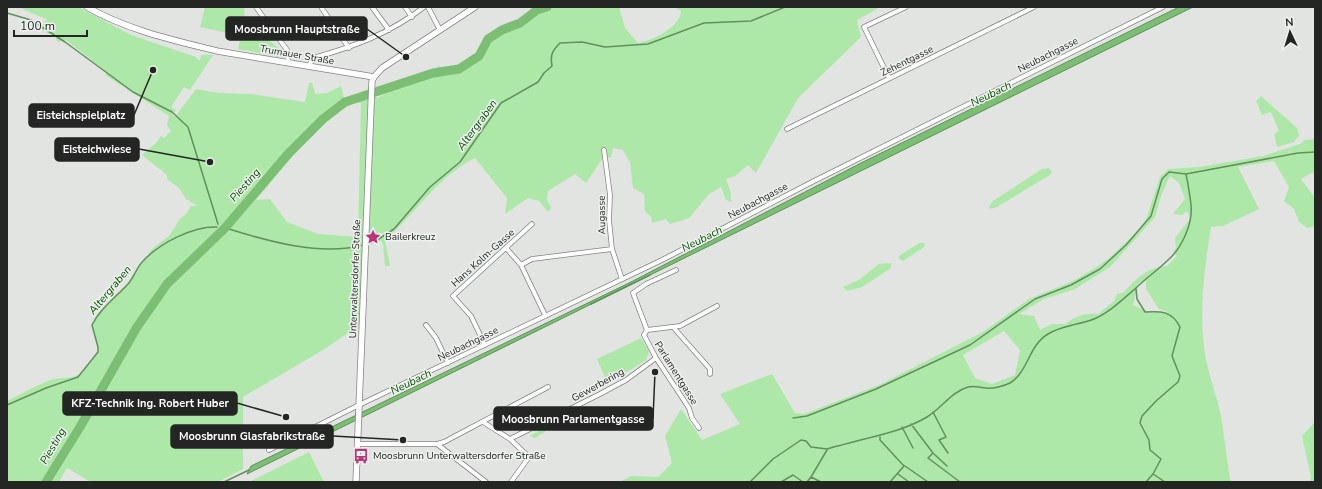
<svg xmlns="http://www.w3.org/2000/svg" width="1322" height="489" font-family="'Nunito Sans',sans-serif">
  <style>
    .green { fill: #aee8a8; fill-rule: evenodd }
    .water { fill: #7bbe74; stroke: #61905c }
    .lines { fill: none; stroke-linecap: round; stroke-linejoin: round }
    .stream { stroke: #61905c; stroke-width: 1.5 }
    .river { stroke: #7bbe74; stroke-width: 9 }
    .street-casing { stroke: #828582; stroke-width: 5.5 }
    .secondary-casing { stroke: #828582; stroke-width: 7 }
    .street { stroke: #fff; stroke-width: 4 }
    .secondary { stroke: #fff; stroke-width: 5.5 }
    .labels { text-anchor: middle; dominant-baseline: central; stroke-width: 3; stroke-linejoin: round; paint-order: stroke }
    .street-label { font-size: 10px; fill: #242624; stroke: #eef2ee }
    .poi-label { font-size: 10px; fill: #242624; stroke: #eef2ee; text-anchor: start }
    .water-label { font-size: 11px; font-style: italic; fill: #024d00; stroke: #eef2ee }
    .leader { fill: none; stroke: #242624; stroke-width: 1.5 }
    .callout-dot { fill: #242624; stroke: #eef2ee; stroke-width: 1.5 }
    .callout { fill: #242624; stroke: #242624; stroke-width: 1.5 }
    .callout-label { font-size: 11px; text-anchor: middle; font-weight: bold; fill: #fff }
  </style>
  <rect width="100%" height="100%" fill="#e1e4e0"/>
  <path class="green" d="M18,7H78L131,35L196,57L199,61L202,55H213L190,90L184,87L171,107L176,110L172,115L175,117L196,89L219,93L251,94L305,102L309,83H312L315,94L327,93L341,86L344,98L364,92L377,98L409,81L428,75L439,66L448,72L459,69L476,55L479,47L502,32L519,26L534,14L535,7H619L625,28L638,43C653,40 680,28 681,11L674,7H876L877,9L857,20L861,37L798,98L756,173L748,165L735,176L726,179L731,193V202L726,200L721,187L709,194L689,218L670,224L666,219L652,223L651,216L645,212L644,194L633,188L630,162L623,150L613,148L611,157L603,158L586,183L575,174L548,191L547,200L551,208L548,212L539,201L528,198L505,214L507,198L475,158C438,176 416,213 385,240L390,266H385L383,244L381,241L364,242L361,328L354,329L323,350L243,397V469L218,482H91L67,468L59,482H7V401C22,394 36,385 51,380C59,377 71,379 78,375C81,373 84,369 87,366C103,351 98,344 92,325L97,314L129,282L152,249L169,236L180,219L186,214L191,206H198L186,199L179,188L167,179V175L142,155L157,142L161,136L164,138L171,131L167,125L169,116L105,75L107,72L66,40L58,42L56,39L57,35L54,33L49,34L42,30V25L45,23L44,21L48,20ZM354,103H361L358,237L318,234L287,222L270,199L256,200C283,169 318,121 354,103Z
    M205,7H244L245,21L243,29L254,28L282,51L285,49L286,52L285,54H281L284,57L275,58L276,56L238,49L241,36L200,27Z
    M1261,96L1297,128L1299,136L1294,142L1277,147L1274,134L1279,131L1271,112L1262,115L1256,101Z
    M1315,139V175L1313,172L1301,179L1315,198V226L1307,228L1299,222L1294,209L1284,201L1289,187L1274,161L1238,167L1259,209L1223,226L1211,227C1204,270 1198,317 1206,360C1210,379 1217,397 1221,416C1225,438 1226,460 1231,482H619L631,476L658,477L672,463L665,436L681,409L702,440L740,424L720,394L772,374L795,413L804,414L879,385L983,332L1029,299L1073,281L1095,268L1108,259L1138,231L1147,217L1160,177L1168,169L1200,167L1263,156L1300,144L1305,140ZM1170,176L1179,183L1185,199L1173,214L1182,215L1187,211L1190,219L1175,238L1176,248L1173,252L1177,256L1167,266C1147,267 1136,279 1123,293L1117,294L1114,301L1098,314C1087,313 1074,316 1066,324H1052L1040,330L1034,316L1019,314L1044,299L1075,289L1110,267L1155,217L1162,193ZM1146,279V289L1159,309L1168,312L1151,313L1133,305L1138,284ZM1004,331L1020,350L1015,375L992,384L975,378L963,355Z
    M1049,168L1052,172L1050,175L997,207L990,209L989,206L993,201L1042,169Z
    M919,243H925L924,247L903,261L899,259V256Z
    M891,263V268L862,287L847,291L843,287L859,280L879,264Z
    M641,338L649,351L646,360L608,384L597,359Z
    M564,416L565,419L535,438L530,436Z
    M1315,422V482H1310L1311,477L1302,436Z
    M309,452L324,482H249Z"/>
  <path class="water" d="M1179,7H1193L247,474L251,466L627,284L863,162Z"/>
  <g class="lines">
    <path class="stream" d="M7,13L31,20L65,42L133,92L172,112L188,127L218,224
      M223,227L225,228
      M229,229C271,242 320,256 364,245
      M368,244L374,242L394,229L430,187L460,162L501,103L538,82L544,73L552,66C550,55 552,51 560,43L582,42L605,47L648,44L704,23L751,21L785,7
      M591,304L650,275
      M7,405L46,388L78,377L98,352V347L92,325C100,309 115,298 128,284C134,277 137,267 143,261C160,243 193,226 217,227
      M933,412L946,437L939,440L948,453
      M793,418L807,416L876,389L970,345L1035,299L1071,285L1100,269L1126,245L1151,216L1162,179L1169,172L1186,174
      M911,424L933,453L928,458L960,482
      M902,427L913,448
      M880,437V440L904,466L890,482
      M838,446C868,437 900,433 927,417C942,408 951,392 968,387C974,385 981,388 986,388C993,389 1004,386 1010,383C1029,371 1028,346 1048,334C1063,325 1079,325 1094,319C1110,312 1123,299 1136,288
      M934,454L947,466
      M905,466L928,482
      M898,474L909,482
      M1153,474L1165,482
      M224,482L249,470
      M750,482L773,459L801,440L806,441L811,447L827,449L837,446
      M781,482L793,475L803,482
      M807,482L811,477
      M821,482L811,477L827,450
      M1146,482L1153,474L1161,459L1150,450L1149,440L1140,423L1142,416L1156,401L1178,382L1180,376L1172,356L1180,327C1172,311 1161,311 1145,312L1137,299L1136,288C1146,278 1158,270 1168,260C1182,248 1193,223 1191,205C1190,195 1188,184 1186,174L1298,153L1315,152"/>
    <path class="river" d="M46,482L80,427L137,327L167,284L225,228L288,154L323,119L345,102L433,73L459,69L479,56L488,39L502,30L520,23L537,10L547,7"/>
    <defs>
      <path id="street" d="M256,7L287,50L288,63
        M321,7L349,48
        M372,7L389,30
        M405,7L412,17
        M428,7L440,30
        M309,66L313,58C353,47 391,33 424,7
        M889,78L864,27L906,7
        M787,129L1034,7
        M604,150L610,195L609,220L612,249L622,279
        M506,248L521,265L545,315
        M521,265L532,259L612,249
        M426,325L436,338L448,363
        M673,327L710,369V374
        M647,330L633,293L646,284L676,270
        M485,345L471,316L453,296L532,224
        M483,422L510,439L529,457L511,482
        M699,428L692,418L689,408L656,358L644,335L647,330L680,326L717,306
        M510,439L600,394L626,380L656,358
        M358,444H437L444,442L548,387
        M437,444L486,482
        M269,450L359,405L662,260L812,182L1163,7"/>
      <path id="secondary" d="M87,7C127,30 173,40 217,51L374,77
        M356,482L372,81L374,77L382,68L475,7"/>
    </defs>
    <use href="#street" class="street-casing"/>
    <use href="#secondary" class="secondary-casing"/>
    <use href="#street" class="street"/>
    <use href="#secondary" class="secondary"/>
  </g>
  <defs>
    <symbol id="sight-bare" viewBox="-9 -9 18 18"><path d="M0-6L1.8-2.2L6-1.7L2.9 1.2L3.7 5.4L0 3.3L-3.7 5.4L-2.9 1.2L-6-1.7L-1.8-2.2Z" fill="#ba367b" stroke="#eef2ee" stroke-width="2.5" paint-order="stroke"/></symbol>
    <symbol id="bus-bare" viewBox="-9 -9 18 18"><path d="M-5-6H5V4H4V6H2V4H-2V6H-4V4H-5ZM-3.5-4V0h7V-4ZM-3.5 1.2v1.5H-2V1.2ZM2 1.2v1.5H3.5V1.2Z" fill="#ba367b" stroke="#eef2ee" stroke-width="2.5" paint-order="stroke"/></symbol>
  </defs>
  <g fill-rule="evenodd">
    <use href="#sight-bare" x="362" y="226" width="22" height="22"/>
    <use href="#bus-bare" x="350" y="445" width="22" height="22"/>
  </g>
  <g class="labels">
    <g class="street-label">
      <text transform="translate(297 55) rotate(10)">Trumauer Straße</text>
      <text transform="translate(1048 55) rotate(-27)">Neubachgasse</text>
      <text transform="translate(907 61) rotate(-26)">Zehentgasse</text>
      <text transform="translate(758 201) rotate(-28)">Neubachgasse</text>
      <text transform="translate(602 215) rotate(-91)">Augasse</text>
      <text transform="translate(483 258) rotate(-42)">Hans Kolm-Gasse</text>
      <text transform="translate(355 279) rotate(-88)">Unterwaltersdorfer Straße</text>
      <text transform="translate(468 344) rotate(-26)">Neubachgasse</text>
      <text transform="translate(676 373) rotate(58)">Parlamentgasse</text>
      <text transform="translate(598 385) rotate(-29)">Gewerbering</text>
    </g>
    <g class="poi-label">
      <text x="385" y="237">Bailerkreuz</text>
      <text x="373" y="456">Moosbrunn Unterwaltersdorfer Straße</text>
    </g>
    <g class="water-label">
      <text transform="translate(991 94) rotate(-26)">Neubach</text>
      <text transform="translate(477 125) rotate(-54)">Altergraben</text>
      <text transform="translate(245 185) rotate(-49)">Piesting</text>
      <text transform="translate(702 239) rotate(-27)">Neubach</text>
      <text transform="translate(110 290) rotate(-50)">Altergraben</text>
      <text transform="translate(411 382) rotate(-26)">Neubach</text>
      <text transform="translate(53 446) rotate(-60)">Piesting</text>
    </g>
  </g>
  <path class="leader" d="M406 57L367 29M153 70L134 115M210 162L139 149M286 417L237 403M655 372L653 419M403 440L333 436"/>
  <g class="callout-dot">
    <circle cx="406" cy="57" r="4"/>
    <circle cx="153" cy="70" r="4"/>
    <circle cx="210" cy="162" r="4"/>
    <circle cx="286" cy="417" r="4"/>
    <circle cx="655" cy="372" r="4"/>
    <circle cx="403" cy="440" r="4"/>
  </g>
  <g class="callout">
    <rect x="226" y="17" width="141" height="23" rx="4"/>
    <rect x="29" y="104" width="105" height="23" rx="4"/>
    <rect x="55" y="138" width="84" height="23" rx="4"/>
    <rect x="63" y="392" width="174" height="23" rx="4"/>
    <rect x="494" y="407" width="159" height="23" rx="4"/>
    <rect x="171" y="425" width="162" height="23" rx="4"/>
  </g>
  <g class="callout-label">
    <text x="297" y="33">Moosbrunn Hauptstraße</text>
    <text x="81" y="119">Eisteichspielplatz</text>
    <text x="97" y="153">Eisteichwiese</text>
    <text x="150" y="407">KFZ-Technik Ing. Robert Huber</text>
    <text x="573" y="423">Moosbrunn Parlamentgasse</text>
    <text x="252" y="440">Moosbrunn Glasfabrikstraße</text>
  </g>
  <rect width="1322" height="489" fill="none" stroke="#242624" stroke-width="16"/>
  <g transform="translate(1290 32) rotate(356)" stroke="#eef2ee" stroke-width="3" paint-order="stroke">
  <path d="M0-3L7 15L0 10L-7 15Z" fill="#242624"/>
  <text y="-6" font-size="11" font-weight="bold" text-anchor="middle" fill="#242624">N</text>
  </g>
  <path d="M14 30v6h73v-6" fill="none" stroke="#242624" stroke-width="2"/>
  <text x="20" y="30" font-size="12" fill="#242624" stroke="#eef2ee" stroke-width="3" paint-order="stroke">100 m</text>
</svg>
